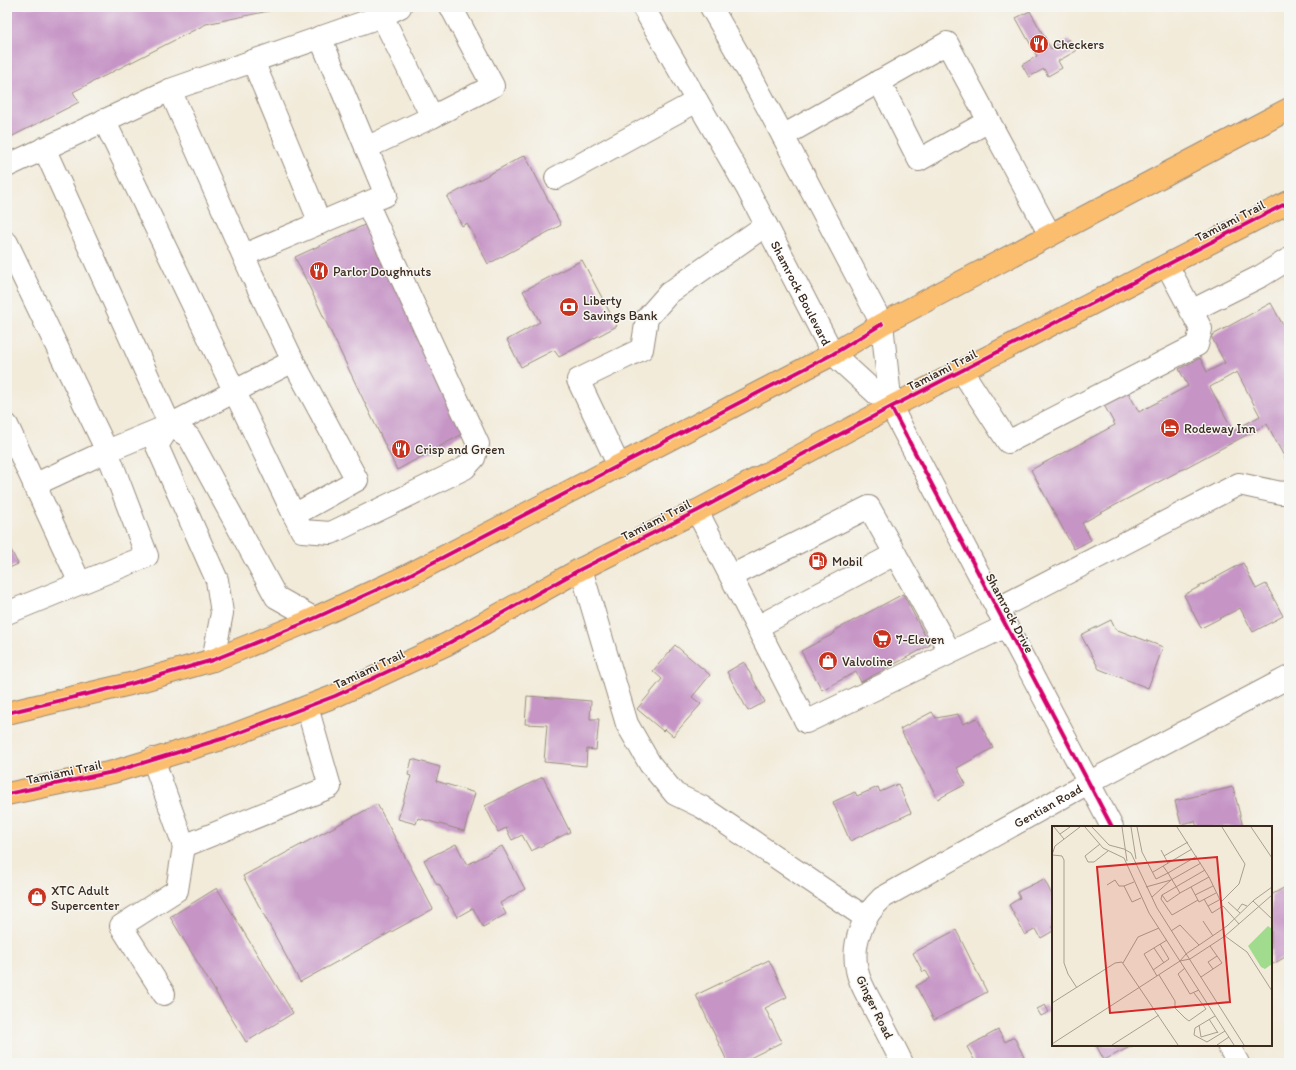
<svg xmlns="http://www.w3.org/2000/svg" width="1296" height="1070" font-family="Itim,sans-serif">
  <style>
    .building { fill: #c695c6; fill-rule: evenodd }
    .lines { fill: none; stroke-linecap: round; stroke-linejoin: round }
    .minor-casing { stroke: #968a7c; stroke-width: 24 }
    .major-casing { stroke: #968a7c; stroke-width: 24 }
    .minor { stroke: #fff; stroke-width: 22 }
    .major { stroke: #fbbd6e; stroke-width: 22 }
    .cycleway-casing { stroke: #f6f6f2; stroke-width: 6 }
    .cycleway { stroke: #d6006c; stroke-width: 4 }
    .labels { text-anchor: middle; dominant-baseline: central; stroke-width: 3; stroke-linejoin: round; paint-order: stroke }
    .poi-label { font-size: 13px; fill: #3b2a1e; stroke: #f6f6f2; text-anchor: start }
    .street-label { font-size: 13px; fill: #3b2a1e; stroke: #f6f6f2 }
    .inset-road { fill: none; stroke: #a99e8f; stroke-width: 1 }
    .view { fill: #d62828; fill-opacity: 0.15; stroke: #d62828; stroke-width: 2 }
    .inset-edge { fill: none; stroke: #3b2a1e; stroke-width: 2 }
  </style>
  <rect width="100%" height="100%" fill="#f6f6f2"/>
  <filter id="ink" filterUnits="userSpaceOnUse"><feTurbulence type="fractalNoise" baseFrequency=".025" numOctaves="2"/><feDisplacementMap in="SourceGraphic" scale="8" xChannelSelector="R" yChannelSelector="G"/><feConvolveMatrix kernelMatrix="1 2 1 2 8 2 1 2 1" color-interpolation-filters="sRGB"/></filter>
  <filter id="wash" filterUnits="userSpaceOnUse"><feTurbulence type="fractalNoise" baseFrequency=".012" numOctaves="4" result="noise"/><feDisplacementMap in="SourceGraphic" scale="16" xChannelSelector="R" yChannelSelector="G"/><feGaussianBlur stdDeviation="0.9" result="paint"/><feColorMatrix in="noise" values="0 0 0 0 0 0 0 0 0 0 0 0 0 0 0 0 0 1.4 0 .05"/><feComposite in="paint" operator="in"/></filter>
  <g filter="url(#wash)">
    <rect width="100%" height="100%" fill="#f2ebda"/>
    <g id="blocks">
      <path class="building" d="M7,7H283V8L206,24L73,92L79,102L7,139Z
        M1030,11L1051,49L1069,39L1076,51L1058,61L1062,68L1048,76L1044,69L1029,77L1022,65L1037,56L1016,18Z
        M525,155L561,225L488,264L467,223L462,226L447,197Z
        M369,223L468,431L397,470L295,257Z
        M582,260L617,326L559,357L554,350L521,367L507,340L540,322L523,291Z
        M1271,303L1286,331L1289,329V466L1267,424L1082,523L1091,540L1074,549L1031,470L1115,425L1104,405L1128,392L1139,412L1188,386L1179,369L1200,358L1207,372L1225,363L1211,336ZM1237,372L1260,416L1233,431L1210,387Z
        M7,542L18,564L7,569Z
        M1243,563L1256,589L1266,584L1283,616L1253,632L1240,608L1201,628L1184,595Z
        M903,594L930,645L861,682L856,672L822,690L801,651L835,633L834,631Z
        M1111,620L1115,629L1163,647L1148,688L1099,669L1081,635Z
        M675,645L710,675L692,697L701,704L673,736L665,729L663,731L637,709L662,679L653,671Z
        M744,662L765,702L748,711L727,672Z
        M527,696L591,701L590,719H599L596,750L587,749L586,766L544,762L547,725L525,724Z
        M932,712L936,718L958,714L963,724L977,718L993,748L957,768L966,784L938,799L900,729Z
        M412,759L440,767L436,781L475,793L464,831L418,818L416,824L398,819L411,776L408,775Z
        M543,777L570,832L531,851L522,835L512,840L506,828L498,832L485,806Z
        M898,784L911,813L850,841L833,802L855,792L857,796L878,787L880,792Z
        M1233,787L1243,827H1197L1195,821L1181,824L1175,801Z
        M377,804L433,909L300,982L243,876Z
        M456,844L467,865L502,846L525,889L500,903L506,914L483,927L473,908L457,917L439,884L437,885L424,860Z
        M1044,879L1053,897V931L1041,938L1036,929L1025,935L1009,905L1020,898L1017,892Z
        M1289,885V955L1271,965V895Z
        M217,888L293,1013L246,1042L170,917Z
        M956,930L987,992L934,1020L916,986L930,978L926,971L923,972L913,953Z
        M769,960L787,997L765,1008L782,1042L740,1063H728L696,995Z
        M1045,1005L1049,1012L1041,1016L1037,1009Z
        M998,1030L1005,1042L1014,1037L1027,1063H976L967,1047Z
        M1096,1045H1134L1104,1060Z"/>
    </g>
  </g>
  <g filter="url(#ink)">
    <use href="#blocks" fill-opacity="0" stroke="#968a7c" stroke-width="1"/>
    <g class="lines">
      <defs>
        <g id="minor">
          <path id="s1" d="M643,7L747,188L833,354L891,407L1112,827"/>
          <path d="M711,7L748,71L783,136L882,324L891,407"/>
          <path d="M382,16L432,117"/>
          <path d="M253,61L320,223"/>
          <path d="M879,81L919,160L989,121"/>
          <path d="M170,90L382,16L400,7"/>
          <path d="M104,120L294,515L357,480L293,361"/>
          <path d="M783,136L947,43L1050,235"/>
          <path d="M44,148L170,425L189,437L276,597L315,619"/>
          <path d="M366,148L432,117L493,86L451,7"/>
          <path d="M7,166L170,90L252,275L293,361L170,425L107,451L147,556L7,613"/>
          <path d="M556,178L697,101"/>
          <path d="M7,243L107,451L34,485"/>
          <path d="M244,255L386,195L320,37"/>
          <path d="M1191,311L1261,276L1289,259"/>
          <path d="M962,371L1008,442L1197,345L1201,329L1167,265"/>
          <path d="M7,425L80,583"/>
          <path d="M170,425L157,446L217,580L222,613L213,660"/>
          <path d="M619,466L578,380L642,349L647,318L669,293L766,225"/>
          <path d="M697,511L806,722L1006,626"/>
          <path d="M294,515L302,531L331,533L465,468L474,458L478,444L367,203"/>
          <path d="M581,569L627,724L650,764L675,794L702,807L866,918"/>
          <path d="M731,576L869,507L950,652"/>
          <path d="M997,609L1239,484L1281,493L1289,492"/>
          <path d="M757,627L895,554"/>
          <path d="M153,759L184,846L330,787L307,707"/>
          <path d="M164,994L121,926L177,890L184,846"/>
          <path d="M1228,1045L1238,1063"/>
          <path id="s2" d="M902,1063C893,1044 883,1025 873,1006C867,995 859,982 857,970C851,943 863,916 882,898L1088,783L1289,677"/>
        </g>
        <path id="major" d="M7,713L130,684L213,660L302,624L407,576L833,354L882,324L1289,109
          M7,794L113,772L228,737L335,696L447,644L581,569L697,511L891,407L1289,202"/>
      </defs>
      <use href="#minor" class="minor-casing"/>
      <use href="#major" class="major-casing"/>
      <use href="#minor" class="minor"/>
      <use href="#major" class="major"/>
      <defs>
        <path id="cycleway" d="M891,407L1112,827
          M7,713L130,684L213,660L302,624L407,576L833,354L882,324
          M7,794L113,772L228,737L335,696L447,644L581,569L697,511L891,407L1289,202"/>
      </defs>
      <use href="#cycleway" class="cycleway-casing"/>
      <use href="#cycleway" class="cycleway"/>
    </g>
  </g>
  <defs>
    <symbol id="restaurant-disc" viewBox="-11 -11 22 22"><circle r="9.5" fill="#c8321e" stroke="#f6f6f2"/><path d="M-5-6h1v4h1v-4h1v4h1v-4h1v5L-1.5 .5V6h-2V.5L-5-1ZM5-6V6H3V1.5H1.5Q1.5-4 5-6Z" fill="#fff"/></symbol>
    <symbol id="bank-disc" viewBox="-11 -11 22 22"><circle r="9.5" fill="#c8321e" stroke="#f6f6f2"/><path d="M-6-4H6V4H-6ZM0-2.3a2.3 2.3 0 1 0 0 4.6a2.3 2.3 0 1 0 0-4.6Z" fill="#fff"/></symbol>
    <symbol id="hotel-disc" viewBox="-11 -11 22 22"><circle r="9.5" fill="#c8321e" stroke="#f6f6f2"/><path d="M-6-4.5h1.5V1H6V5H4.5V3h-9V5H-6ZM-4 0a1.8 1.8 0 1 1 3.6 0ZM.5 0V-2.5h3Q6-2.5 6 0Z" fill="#fff"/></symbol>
    <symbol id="fuel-disc" viewBox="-11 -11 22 22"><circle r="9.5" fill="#c8321e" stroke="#f6f6f2"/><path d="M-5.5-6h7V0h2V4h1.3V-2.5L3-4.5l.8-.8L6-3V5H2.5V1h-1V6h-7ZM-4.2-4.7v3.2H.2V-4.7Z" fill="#fff"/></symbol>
    <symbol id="supermarket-disc" viewBox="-11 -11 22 22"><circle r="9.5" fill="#c8321e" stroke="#f6f6f2"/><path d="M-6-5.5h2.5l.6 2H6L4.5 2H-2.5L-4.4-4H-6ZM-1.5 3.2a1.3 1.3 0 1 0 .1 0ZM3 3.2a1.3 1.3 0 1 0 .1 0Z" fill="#fff"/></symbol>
    <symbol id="shop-disc" viewBox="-11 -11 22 22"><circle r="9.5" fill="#c8321e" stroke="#f6f6f2"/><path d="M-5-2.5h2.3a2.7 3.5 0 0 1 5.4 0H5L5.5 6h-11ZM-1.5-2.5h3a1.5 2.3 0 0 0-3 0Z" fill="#fff"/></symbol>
  </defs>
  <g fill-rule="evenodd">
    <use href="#restaurant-disc" x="1028" y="33" width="22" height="22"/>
    <use href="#restaurant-disc" x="308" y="260" width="22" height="22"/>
    <use href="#bank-disc" x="558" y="296" width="22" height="22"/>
    <use href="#hotel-disc" x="1159" y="417" width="22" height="22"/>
    <use href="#restaurant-disc" x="390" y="438" width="22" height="22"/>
    <use href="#fuel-disc" x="807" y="550" width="22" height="22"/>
    <use href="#supermarket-disc" x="871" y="628" width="22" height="22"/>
    <use href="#shop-disc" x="817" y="650" width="22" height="22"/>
    <use href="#shop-disc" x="26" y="886" width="22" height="22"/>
  </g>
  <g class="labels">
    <g class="poi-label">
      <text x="1053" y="44">Checkers</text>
      <text x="333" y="271">Parlor Doughnuts</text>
      <text x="583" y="300">Liberty<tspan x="583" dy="15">Savings Bank</tspan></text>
      <text x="1184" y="428">Rodeway Inn</text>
      <text x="415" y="449">Crisp and Green</text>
      <text x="832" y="561">Mobil</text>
      <text x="896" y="639">7-Eleven</text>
      <text x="842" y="661">Valvoline</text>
      <text x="51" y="890">XTC Adult<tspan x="51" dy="15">Supercenter</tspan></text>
    </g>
    <g class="street-label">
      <text transform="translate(1230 221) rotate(-27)">Tamiami Trail</text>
      <text stroke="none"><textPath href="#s1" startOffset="327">Shamrock Boulevard</textPath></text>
      <text transform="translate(942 370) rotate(-27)">Tamiami Trail</text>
      <text transform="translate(656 520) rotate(-27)">Tamiami Trail</text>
      <text transform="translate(1010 613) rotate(62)">Shamrock Drive</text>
      <text transform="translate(369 669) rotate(-25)">Tamiami Trail</text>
      <text transform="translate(64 772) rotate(-12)">Tamiami Trail</text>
      <text stroke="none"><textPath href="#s2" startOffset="373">Gentian Road</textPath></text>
      <text transform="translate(875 1007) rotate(64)">Ginger Road</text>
    </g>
  </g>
  <g transform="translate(1052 826)">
    <rect width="220" height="220" fill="#f2ebda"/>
    <path d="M216,100L220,103V138L213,143L209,141L196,120Z" fill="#a1dc8e"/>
    <path class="inset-road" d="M2,1L12,13M33,1L51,22L72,32L97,87L182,219M40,1L57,19L72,23L79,27L105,82L192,219M70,1L75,35M79,1L84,33M85,1L90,26L104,53L116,47L128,67L157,51L125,1M199,1L220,32M8,8L18,1M48,18L33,30L36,36H42L56,25M109,24L116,37M0,29L3,20L28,1M1,29L10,30L12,34V137L16,148L25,162M112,30L136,16M111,40L116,47L145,30M101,46L140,23M157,51L169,76L187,58L193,38L170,1M82,56L72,60L80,76L89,72M55,59L63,54L67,60H72M94,61L119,54M139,61L147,76L164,67M128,67L115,76L110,69L153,44M110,69L109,73L120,89L146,74M143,69L161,60M100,71L119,54L149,37M152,73L160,87L171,80M201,75L220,93M176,76L188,87M156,80L167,74M171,80L187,98M185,85L190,78L195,80M151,95L161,110M119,105L128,99L147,119M173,110L195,126L220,165M102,122L112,137M128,135L138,133L173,110L220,69M71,137L86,111L107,102M133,142L126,148L138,168L147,164M161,143L156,136L165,130M101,144L117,133L108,118M107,149L123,175V182L133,192L137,195L154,183M105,150L92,128L115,114M149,151L170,137L158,120M142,167L154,183M0,177L63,137L70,136L126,219M163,190L143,202L142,209L155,216L173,205M157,193L166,207M147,199L149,211L166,206M0,218L128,135L134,128L175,100L202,74L220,61M60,219L107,189M165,219L177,211"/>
    <path class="view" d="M165,31L178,176L58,187L45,41Z"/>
    <rect width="220" height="220" class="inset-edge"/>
  </g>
  <rect width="1296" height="1070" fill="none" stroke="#f6f6f2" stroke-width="24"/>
</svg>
